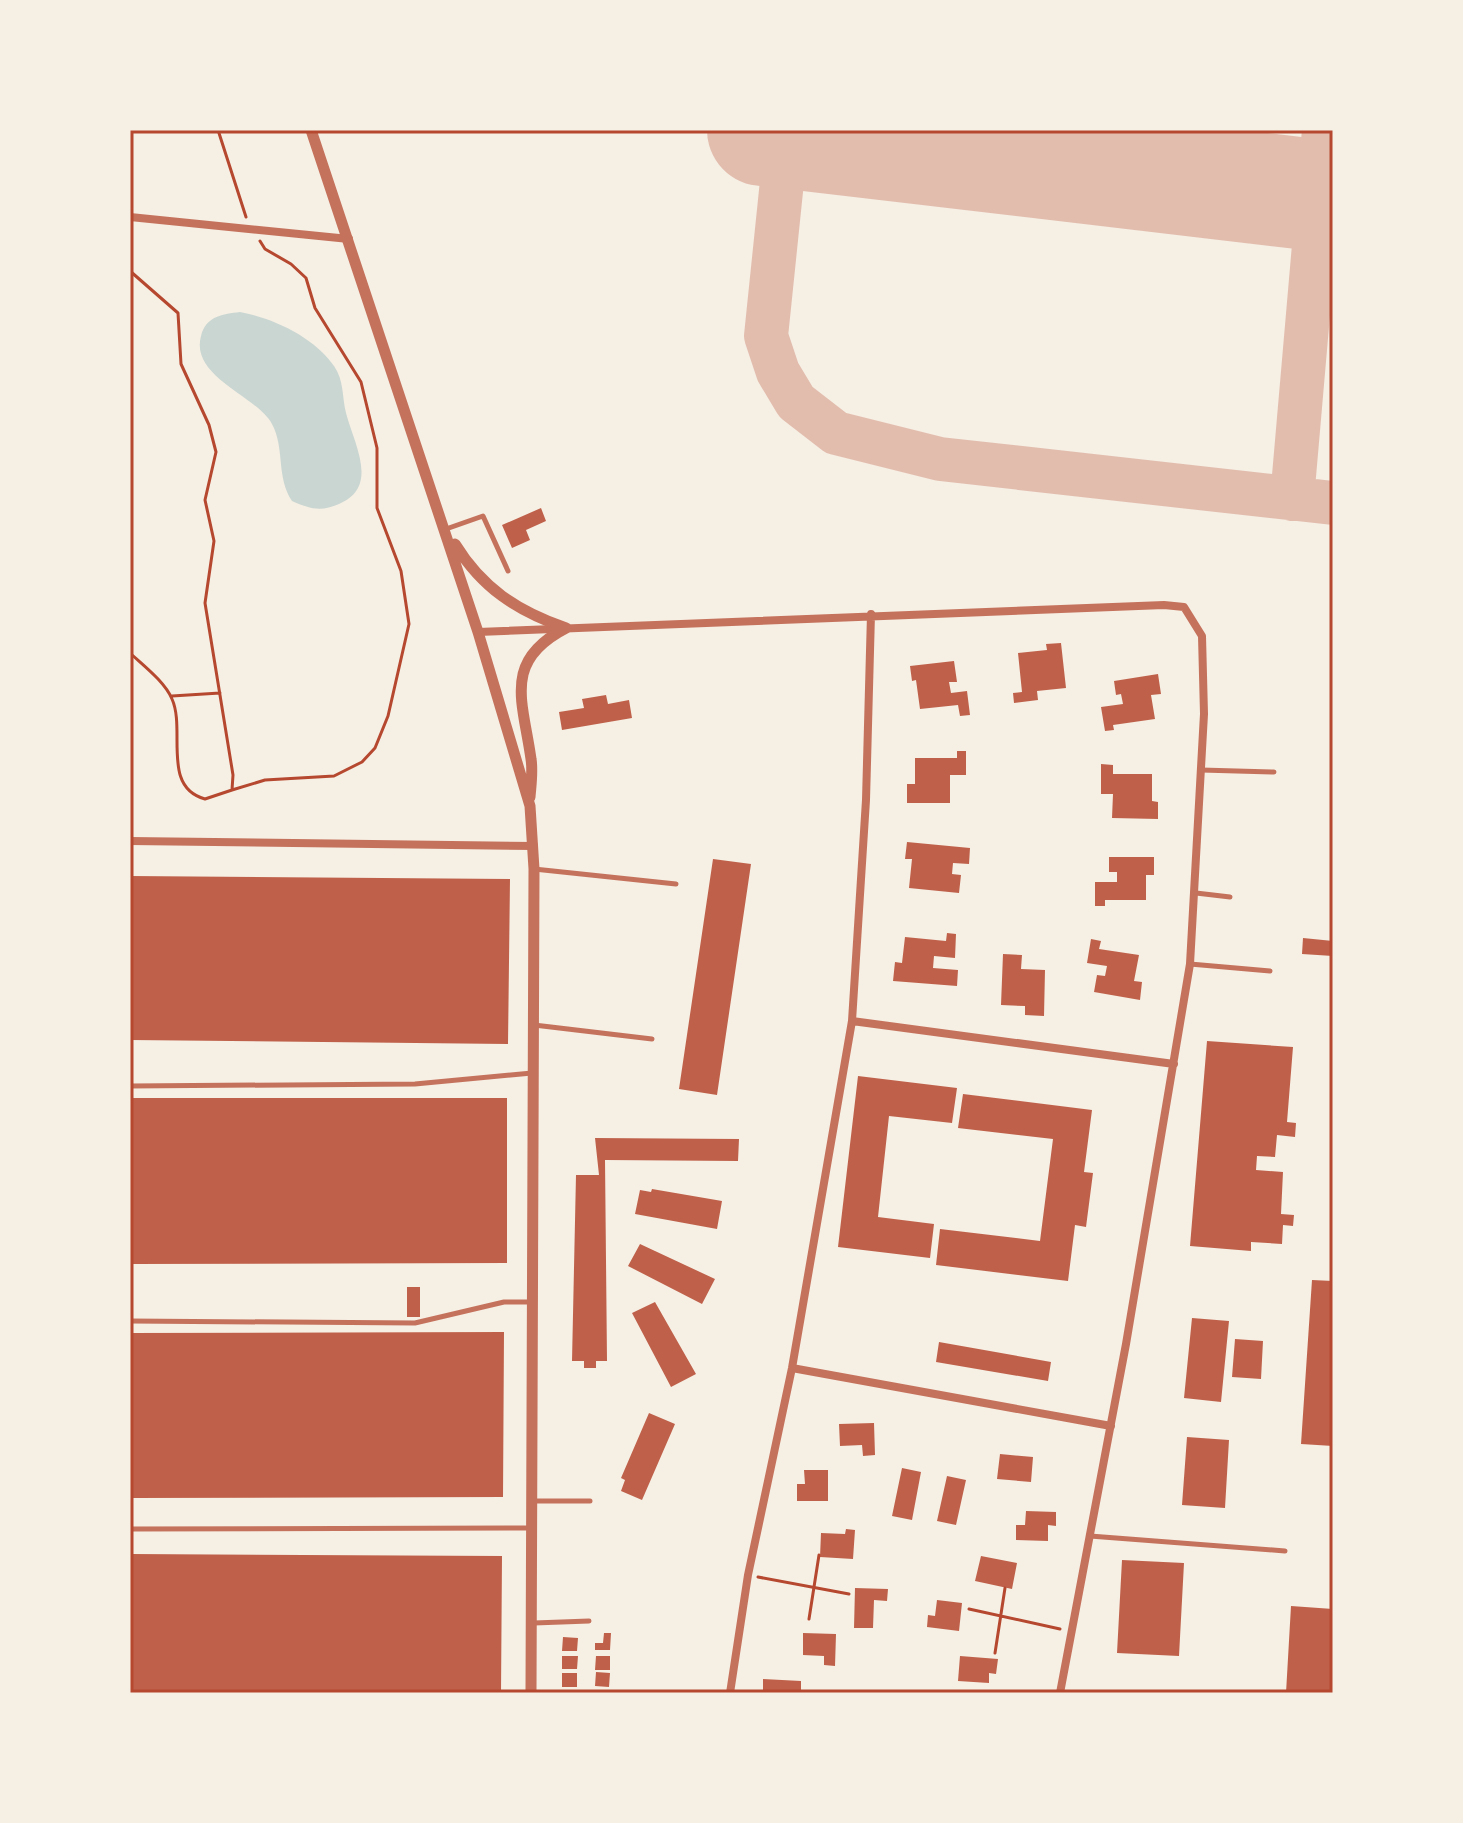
<svg xmlns="http://www.w3.org/2000/svg" width="1463" height="1823" font-family="'Varela Round',sans-serif">
  <style>
    .water { fill: #c9d6d2 }
    .lines { fill: none; stroke-linecap: round; stroke-linejoin: round }
    .taxiway { stroke: #e2bdae; stroke-width: 44 }
    .runway { stroke: #e2bdae; stroke-width: 112 }
    .building { fill: #bf614a }
    .path { stroke: #b5482f; stroke-width: 3 }
    .service { stroke: #c5725c; stroke-width: 5 }
    .minor { stroke: #c5725c; stroke-width: 8 }
    .tertiary { stroke: #c5725c; stroke-width: 11 }
    .neatline { fill: none; stroke: #b5482f; stroke-width: 3 }
  </style>
  <rect width="100%" height="100%" fill="#f6efe4"/>
  <path class="water" d="M240,312C273,318 314,337 334,366C344,380 342,397 346,413C354,444 380,487 339,504C321,512 310,509 292,501C276,477 285,448 272,424C256,395 190,377 201,336C206,316 223,314 240,312Z"/>
  <g class="lines">
    <path class="taxiway" d="M787,133L766,336L778,372L796,402L836,433L940,459L1333,503
      M1292,499L1324,130"/>
    <path class="runway" d="M763,130L1333,197"/>
  </g>
  <path class="building" d="M541,508L546,521L526,530L530,540L512,548L502,525Z
    M1061,643L1066,688L1037,691L1038,700L1014,703L1013,693L1022,692L1018,653L1047,650L1046,644Z
    M954,661L957,682H949L951,693L967,691L970,715L960,716L958,705L920,709L916,680L912,681L910,666Z
    M1158,674L1161,694L1151,695L1155,719L1113,725L1114,730L1105,731L1101,707L1123,704L1121,694L1116,695L1114,681Z
    M606,695L608,704L629,700L632,718L562,730L559,712L584,708L582,699Z
    M957,751H966V775H950V803H907V784H915V758H957Z
    M1101,764L1113,765V774H1152V801L1158,802V819L1112,818L1113,794H1101Z
    M907,842L970,848L969,864L953,863L952,874L961,875L959,893L909,888L912,859H905Z
    M1109,857H1154V875H1146V900H1105V906H1095V882H1117V872H1109Z
    M713,859L751,864L717,1095L679,1089Z
    M130,876L510,879L508,1044L130,1040Z
    M947,933L956,934L955,958L934,956L933,968L958,970L957,986L893,981L895,962L902,963L905,937L946,941Z
    M1303,938L1333,941V956L1302,954Z
    M1091,939L1101,941L1099,949L1139,955L1134,981L1142,982L1140,1000L1094,992L1097,975L1105,976L1107,966L1087,963Z
    M1003,954L1022,955L1021,969L1045,970L1044,1016L1025,1015V1006L1001,1005Z
    M1207,1041L1293,1047L1287,1122L1296,1123L1295,1137L1277,1135L1275,1157L1257,1156L1256,1170L1283,1172L1281,1214L1294,1215L1293,1226L1283,1225L1282,1244L1251,1242V1251L1190,1246Z
    M858,1076L957,1088L952,1123L889,1116L878,1217L934,1224L930,1258L838,1247Z
    M963,1094L1092,1110L1084,1172L1093,1173L1086,1227L1075,1225L1068,1281L936,1265L940,1229L1040,1241L1053,1139L958,1128Z
    M130,1098H507V1263L130,1264Z
    M595,1138L739,1139L738,1161L605,1160L607,1361H596V1368H584V1361H572L576,1175H599Z
    M652,1189L722,1201L717,1229L635,1214L640,1190L651,1192Z
    M640,1244L715,1279L702,1304L628,1266Z
    M1312,1280L1333,1281V1446L1301,1444Z
    M407,1287H420V1317H407Z
    M655,1302L696,1374L671,1387L632,1313Z
    M1192,1318L1229,1321L1221,1402L1184,1398Z
    M504,1332L503,1497L130,1498V1333Z
    M1235,1339L1263,1341L1261,1379L1232,1377Z
    M939,1342L1051,1362L1048,1381L936,1362Z
    M649,1413L675,1424L642,1500L621,1491L625,1480L621,1478Z
    M874,1423L875,1455L863,1456L862,1445L840,1446L839,1424Z
    M1187,1437L1229,1440L1225,1508L1182,1505Z
    M1000,1454L1033,1457L1031,1482L997,1479Z
    M902,1468L921,1472L912,1520L892,1516Z
    M804,1470H828V1501H797V1484H805Z
    M947,1476L966,1480L956,1525L937,1521Z
    M1026,1511L1056,1512V1526L1048,1525V1541L1016,1540V1525H1025Z
    M846,1529L855,1530L853,1559L820,1557L821,1533L845,1534Z
    M130,1554L502,1556L501,1693H130Z
    M981,1556L1017,1563L1012,1589L975,1581Z
    M1122,1560L1184,1563L1179,1656L1117,1653Z
    M855,1588L888,1589L887,1601L874,1600L873,1628H854Z
    M937,1600L962,1603L959,1631L927,1627L928,1615L935,1616Z
    M1291,1606L1333,1609V1693H1286Z
    M604,1633H611L610,1650H595V1643H603Z
    M803,1633L836,1634L835,1666L824,1665V1656L803,1655Z
    M563,1637L578,1638L577,1651H562Z
    M562,1656H578L577,1669H562Z
    M596,1656H610V1670H595Z
    M960,1656L998,1659L996,1674L989,1673V1683L958,1681Z
    M596,1672L610,1673L609,1687L595,1686Z
    M562,1673H577V1687H562Z
    M763,1679L801,1681V1693H763Z"/>
  <g class="lines">
    <path class="path" d="M218,130L246,217
      M130,271L178,313L181,364L209,425L216,452L205,500L214,541L205,603L233,775L232,790L205,799C161,787 186,730 172,699C165,682 144,666 130,653
      M172,696L220,693
      M232,790L265,780L334,776L362,762L375,748L388,716L409,624L401,571L377,508V448L361,382L315,308L306,278L291,264L265,249L260,241
      M758,1577L849,1594
      M969,1609L1060,1629
      M809,1619L819,1555
      M995,1653L1005,1588"/>
    <path class="service" d="M446,529L483,516L508,571
      M1201,770L1274,772
      M534,869L676,884
      M1196,893L1230,897
      M1190,964L1270,971
      M534,1025L652,1039
      M130,1086L415,1084L532,1073
      M130,1321L415,1323L504,1302H530
      M531,1501H590
      M130,1529L530,1528
      M1090,1536L1285,1551
      M534,1623L589,1621"/>
    <path class="minor" d="M130,217L349,239
      M478,632L1164,605L1184,607L1202,636L1204,714L1190,964L1126,1344L1060,1693
      M130,841L534,846
      M852,1021L1174,1064
      M792,1368L1111,1426
      M730,1693L748,1575L792,1368L852,1021L866,800L871,614"/>
    <path class="tertiary" d="M311,130L478,632L530,806L534,869L531,1693
      M455,544C482,588 517,611 566,628
      M530,797C531,785 533,771 531,759C523,701 502,661 566,628"/>
  </g>
  <rect width="1463" height="1823" fill="none" stroke="#f6efe4" stroke-width="264"/>
  <rect x="132" y="132" width="1199" height="1559" class="neatline"/>
</svg>
